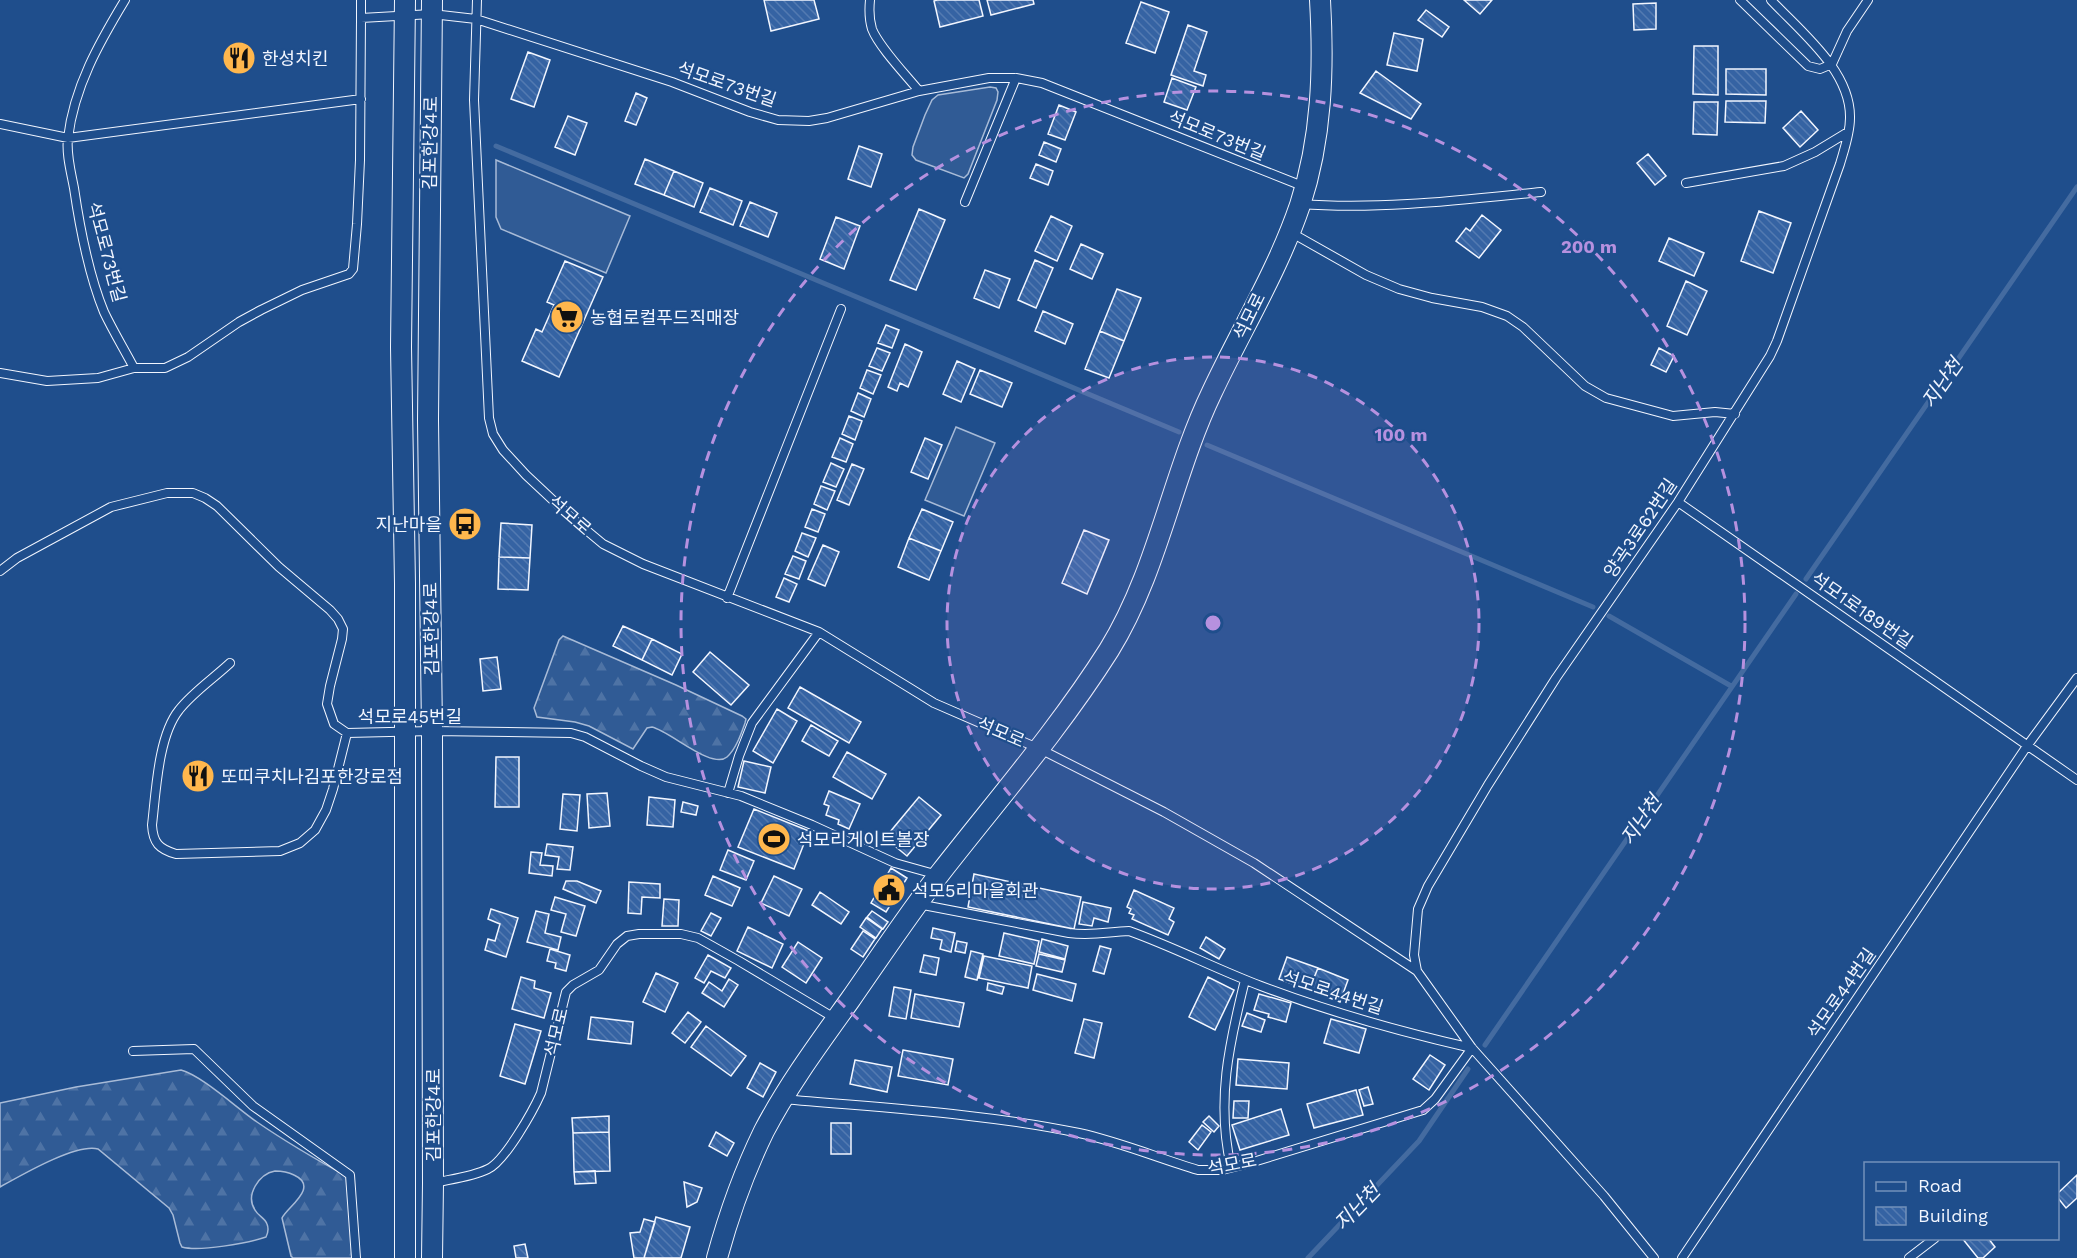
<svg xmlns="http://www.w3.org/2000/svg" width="2077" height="1258" font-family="'Work Sans','Noto Sans KR',sans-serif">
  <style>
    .forest { fill: url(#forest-firs); stroke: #a8bbd7; stroke-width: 1.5 }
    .built { fill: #305b95; stroke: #a8bbd7; stroke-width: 1.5 }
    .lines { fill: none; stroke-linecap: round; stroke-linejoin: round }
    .stream { stroke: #446ba0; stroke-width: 5 }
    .building { fill: url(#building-back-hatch); stroke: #f2f6ff; stroke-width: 1.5 }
    .service-casing { stroke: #f2f6ff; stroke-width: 10 }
    .tertiary-casing { stroke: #f2f6ff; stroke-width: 22 }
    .service { stroke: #1f4e8c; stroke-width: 8 }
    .tertiary { stroke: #1f4e8c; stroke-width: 20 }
    .ring { fill: none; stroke: #b691df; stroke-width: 3; stroke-dasharray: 10 8 }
    .labels { text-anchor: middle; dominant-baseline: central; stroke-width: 4.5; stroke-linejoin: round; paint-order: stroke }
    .poi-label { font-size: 18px; fill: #f2f6ff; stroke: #1f4e8c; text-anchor: start }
    .street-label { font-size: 18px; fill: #f2f6ff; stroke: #1f4e8c }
    .water-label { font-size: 20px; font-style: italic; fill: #f2f6ff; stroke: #1f4e8c }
    .centre { fill: #b691df; stroke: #1f4e8c; stroke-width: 3 }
    .ring-label { font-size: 18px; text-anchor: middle; font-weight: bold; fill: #b691df; stroke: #1f4e8c; stroke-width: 4.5; stroke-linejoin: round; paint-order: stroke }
  </style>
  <defs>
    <pattern id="forest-firs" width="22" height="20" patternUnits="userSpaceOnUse" patternTransform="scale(1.5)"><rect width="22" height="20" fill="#305b95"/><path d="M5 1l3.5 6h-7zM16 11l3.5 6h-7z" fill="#4e73a5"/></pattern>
    <pattern id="building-back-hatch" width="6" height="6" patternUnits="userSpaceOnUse" patternTransform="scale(1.5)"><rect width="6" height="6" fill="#3563a3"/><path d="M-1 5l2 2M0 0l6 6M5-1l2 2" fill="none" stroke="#537ab1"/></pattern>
  </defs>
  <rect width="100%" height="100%" fill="#1f4e8c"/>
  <path class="forest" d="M563,636L676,685L742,716L746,719L745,723C741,734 736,749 727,757C712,770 670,731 652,727L647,728L633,749L589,726L575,722L537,717L534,708L559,640Z
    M181,1070C201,1075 238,1109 257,1122C286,1142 317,1160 348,1177L353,1258H293L291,1256L282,1218C287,1207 320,1187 294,1175C288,1172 282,1171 275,1171C259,1174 245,1195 255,1210C258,1216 265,1218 267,1224C269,1229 268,1233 266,1237C248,1243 199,1252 182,1247L180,1243L173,1215L169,1208L98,1149C76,1143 20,1176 0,1187V1103L76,1087Z"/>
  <path class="built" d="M990,87L996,88L998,92L997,100L968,174L964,178L916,160L912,155L913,147L925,115L932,100L938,95Z
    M496,160L630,216L606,273L501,229L496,217Z
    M956,427L995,443L964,516L925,500Z"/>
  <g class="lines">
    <path class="stream" d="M496,146L1179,432
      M1207,445L1593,607
      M1806,579L2077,187
      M1609,616L1731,686
      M1485,1045L1796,594
      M1308,1258L1419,1141L1468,1069"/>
  </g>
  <path class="building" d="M764,0H814L819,19L771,31Z
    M937,0H979L983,16L940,27L934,1Z
    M987,0H1033L1034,4L991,15Z
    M1464,0H1492L1480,14Z
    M1141,2L1169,12L1155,53L1126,43Z
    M1656,3V29L1634,30L1633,4Z
    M1426,10L1449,27L1442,37L1418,20Z
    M1188,25L1207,32L1194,71L1206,75L1203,86L1171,75Z
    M1394,33L1423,39L1417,71L1387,65Z
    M1694,46H1718V95L1693,94Z
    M528,52L550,60L534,107L511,99Z
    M1726,69H1766V95L1726,94Z
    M1376,71L1421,104L1411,119L1360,93Z
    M1172,78L1196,87L1187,110L1164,102Z
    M636,93L647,98L636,125L625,121Z
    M1726,101H1766L1765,123L1725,122Z
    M1694,102H1718L1717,135L1693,134Z
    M1059,105L1076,112L1065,140L1048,134Z
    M1801,111L1818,130L1800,147L1783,128Z
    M568,116L587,123L575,155L555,147Z
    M1044,142L1061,149L1056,162L1039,155Z
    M859,146L882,154L871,187L848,179Z
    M1648,154L1666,176L1655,185L1637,163Z
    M645,159L674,171L664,195L635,184Z
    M1036,164L1053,171L1048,185L1030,178Z
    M674,171L703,183L694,207L664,195Z
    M710,188L742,201L733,225L700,212Z
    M750,202L777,213L768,237L740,226Z
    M919,209L945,220L916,290L890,280Z
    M1759,211L1791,223L1773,273L1741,261Z
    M1482,215L1501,230L1479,258L1456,241L1466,228L1470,231Z
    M1051,216L1072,226L1057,261L1035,251Z
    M836,217L860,226L844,269L820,259Z
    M1669,238L1704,253L1694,276L1659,261Z
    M1081,244L1103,254L1092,279L1070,269Z
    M1035,260L1053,268L1036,308L1018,300Z
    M565,261L603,277L559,377L522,361L536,329L542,332L554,305L547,302Z
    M985,270L1010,279L999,308L974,298Z
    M1686,281L1707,291L1687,335L1667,326Z
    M1117,289L1141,298L1124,341L1100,331Z
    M1043,311L1073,324L1065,344L1035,331Z
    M886,325L899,330L892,348L878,343Z
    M1100,331L1124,341L1109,378L1085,369Z
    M905,344L922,352L908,387L900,383L897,391L888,387Z
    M877,348L890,353L882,371L869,366Z
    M1659,348L1674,356L1666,372L1651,365Z
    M957,361L975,369L961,402L943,394Z
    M867,370L881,375L873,394L860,388Z
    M980,370L1012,383L1002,407L970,394Z
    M858,393L871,399L864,417L851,411Z
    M849,416L862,421L855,440L842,434Z
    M840,438L853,444L846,462L832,457Z
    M925,438L942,445L928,479L911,472Z
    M831,463L844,469L836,487L823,482Z
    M852,464L864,469L849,505L837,500Z
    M821,486L835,491L827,510L814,504Z
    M812,509L825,514L818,532L805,527Z
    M922,509L953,522L941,551L909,538Z
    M501,523L532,525L530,558L499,557Z
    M1084,530L1109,540L1087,594L1062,583Z
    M802,533L816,538L808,557L795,551Z
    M909,538L941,551L929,580L898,567Z
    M823,545L839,552L825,586L808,579Z
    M793,556L806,561L799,579L785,574Z
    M499,557L530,558L528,590L498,589Z
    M784,578L797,584L789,602L776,597Z
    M623,626L652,639L642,660L613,646Z
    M652,639L682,654L672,675L642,660Z
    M710,652L749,685L731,705L693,672Z
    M497,657L501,689L483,691L480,659Z
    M800,687L861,722L849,743L788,708Z
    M777,709L797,721L773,763L753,751Z
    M811,725L838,741L829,756L802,741Z
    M847,752L886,774L872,799L833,777Z
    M496,757H519V807H495Z
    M744,761L771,767L765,793L738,787Z
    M829,791L860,804L849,829L838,824L839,820L826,815L829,806L824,804Z
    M607,793L610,826L589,828L587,794Z
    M563,794L580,795L577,831L560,829Z
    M649,797L675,800L673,827L647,825Z
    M919,797L941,815L907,856L885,838Z
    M683,802L698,806L696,815L681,812Z
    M754,809L809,831L794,869L738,847Z
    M547,844L573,847L570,870L557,869L559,857L545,855Z
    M728,850L754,861L746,880L720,870Z
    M531,852L542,853L540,865L553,866L552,876L529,873Z
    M891,868L907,878L886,912L871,903Z
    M974,874L1081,897L1074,929L968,907Z
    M713,876L740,888L732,906L705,895Z
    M774,876L802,889L789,916L761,903Z
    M566,881H577L601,891L596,903L563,889Z
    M629,882L660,884V898L642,897L641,914L628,913Z
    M1134,890L1174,908L1169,919L1174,922L1168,935L1132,919L1134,915L1129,913L1131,909L1127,907Z
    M820,892L849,912L841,924L812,905Z
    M555,897L585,906L576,936L561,932L566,914L551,910Z
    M664,899L679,900L678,926H662Z
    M1083,902L1111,908L1108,922L1094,918L1092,926L1079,924Z
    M491,909L518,918L506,957L485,950L488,939L495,941L500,924L488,919Z
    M536,911L549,914L545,933L561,937L558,950L527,942Z
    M872,911L888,922L883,929L867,917Z
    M711,913L721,918L711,936L701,931Z
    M866,918L882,929L876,938L860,927Z
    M748,927L783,944L772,968L737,951Z
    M933,928L955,933L951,952L940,949L942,940L931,938Z
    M863,931L875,939L863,957L851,949Z
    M1004,933L1039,941L1034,964L999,956Z
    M1206,937L1225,949L1219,959L1200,948Z
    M1042,939L1068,946L1065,959L1039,952Z
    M957,941L967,943L965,953L955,951Z
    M798,942L822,958L806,983L782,967Z
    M1100,946L1111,949L1104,974L1093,971Z
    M550,949L570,955L566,971L555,968L556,963L547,961Z
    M971,951L983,954L977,980L965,977Z
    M1039,954L1065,960L1062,972L1036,966Z
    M708,955L731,968L725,978L711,971L704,983L695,978Z
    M924,955L939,958L936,975L920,972Z
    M984,956L1032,966L1028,988L979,978Z
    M1287,957L1318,968L1309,990L1279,979Z
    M1318,968L1348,980L1340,1002L1309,990Z
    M656,973L678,983L665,1012L643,1002Z
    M1037,974L1076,984L1072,1001L1033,990Z
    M521,977L535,981L534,988L551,993L544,1018L512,1009Z
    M1208,977L1234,990L1215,1030L1189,1017Z
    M729,979L738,985L724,1007L702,993L709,982L722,991Z
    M988,983L1004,987L1002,994L987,990Z
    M894,987L911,990L906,1019L889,1016Z
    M915,994L964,1003L959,1027L911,1018Z
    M1259,994L1291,1003L1286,1022L1268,1017L1269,1014L1254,1010Z
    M688,1012L701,1022L685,1043L672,1033Z
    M1247,1013L1265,1020L1261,1032L1242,1026Z
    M591,1017L633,1022L631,1044L588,1039Z
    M1084,1019L1102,1023L1094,1058L1075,1053Z
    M1331,1019L1366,1029L1359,1053L1324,1043Z
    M515,1024L541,1031L525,1084L500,1076Z
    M706,1026L746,1056L731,1076L691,1047Z
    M903,1050L953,1059L948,1085L898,1076Z
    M1430,1055L1445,1065L1429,1090L1413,1079Z
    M1238,1059L1289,1063L1287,1089L1236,1085Z
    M855,1060L892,1067L887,1092L850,1084Z
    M760,1063L776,1072L763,1097L747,1088Z
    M1368,1087L1373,1104L1364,1106L1359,1090Z
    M1356,1090L1363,1115L1314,1128L1307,1104Z
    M1234,1101H1249L1248,1118H1233Z
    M1281,1109L1289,1135L1240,1150L1232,1125Z
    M609,1116V1132L573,1133L572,1118Z
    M1209,1116L1219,1126L1214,1132L1203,1122Z
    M831,1123H851V1154H831Z
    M1202,1125L1211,1132L1198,1150L1189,1142Z
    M609,1132L610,1171L574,1172L573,1133Z
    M716,1132L734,1143L727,1156L709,1146Z
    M595,1171L596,1183L575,1184L574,1172Z
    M2077,1175V1198L2066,1208L2058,1198V1193Z
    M684,1182L702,1188L697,1202L687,1207Z
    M656,1217L690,1227L681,1258H644Z
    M644,1219L655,1222L644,1258H634L630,1233L640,1232Z
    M1962,1238H1988L1995,1247L1983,1258H1978Z
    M525,1244L528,1258H516L514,1246Z"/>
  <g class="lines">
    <defs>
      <path id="service" d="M125,0C99,43 74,87 68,138C66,154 71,172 74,188C80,229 88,273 104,312C113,331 124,349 134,368
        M361,0V18L432,14L476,19L672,82L750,112L778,120L809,121L827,118L919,91L989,78H1016L1042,83L1305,187
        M477,0L474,100L489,418L493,434L503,450L526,475L573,519L603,544L643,564L819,632L934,703L1040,749L1164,812L1254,863L1417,971
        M870,0C869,10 869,19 872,29C879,47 906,75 919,91
        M1740,0L1808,66L1820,69L1832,64
        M1832,64L1847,31L1868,0
        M0,124L68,138L361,99
        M1686,183L1784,166L1815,152L1848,132
        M965,202L1016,78
        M1300,204C1380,210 1461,200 1541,192
        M1290,232L1366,275L1399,289L1432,298L1482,307L1507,316L1523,327L1585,386L1606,398L1673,416L1715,412L1735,414
        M0,373L47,381L98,378L134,368H165L188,357L239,322L261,310L302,290L349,274L353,269L357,224L360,160L361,18
        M1678,502L2077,780
        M0,571L17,558L111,507L167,493H193L205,498L217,506L279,567L330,610L338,619L343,629L342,639L330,686L327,704L334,724L347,733L432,731L571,733L585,737L641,766L666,777L741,796L812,825L895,863L938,875
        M727,598L841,309
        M230,663C214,678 192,693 179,710C158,736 156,792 152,825C153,843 159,849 176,854L280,851L300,843L315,830L326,810L333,789L347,733
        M728,793L739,756L752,723L819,632
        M918,904L1069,933C1092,936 1107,932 1129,931C1174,947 1216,969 1261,986C1330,1012 1401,1032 1472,1048
        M133,1051L194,1049L253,1106L350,1175L356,1258
        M783,1099C882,1108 982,1113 1079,1133C1120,1142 1158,1158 1198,1170H1222L1250,1163L1423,1110L1435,1099L1472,1048
        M1231,1167C1216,1102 1229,1044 1245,980
        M433,1183C451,1179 472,1177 488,1169C505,1161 533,1111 541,1093L566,992L573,985L599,970L617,944L627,936L639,934H681L698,938L739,961L836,1019
        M1654,1258L1604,1196L1472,1048L1417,971L1414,955L1418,909L1428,886L1488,785L1556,678L1678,502L1770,356L1777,341L1840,164C1844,150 1850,134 1850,118C1851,71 1801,32 1771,0
        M1682,1258L2027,746L2077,678
        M1909,1258L1935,1238"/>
      <path id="tertiary" d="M405,1258V584L401,347L405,0
        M432,1258L433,1183L432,731L428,420L432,0
        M717,1258C729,1214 744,1172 764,1131C788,1085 820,1042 850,1000C880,957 909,913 941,872C998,799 1059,729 1109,650C1158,571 1172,475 1212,392C1241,330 1278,270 1300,205C1322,138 1324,69 1320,0"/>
    </defs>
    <use href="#service" class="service-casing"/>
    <use href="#tertiary" class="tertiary-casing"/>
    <use href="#service" class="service"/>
    <use href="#tertiary" class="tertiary"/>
  </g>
  <circle cx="1213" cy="623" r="266" fill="#b691df" fill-opacity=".12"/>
  <g class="ring">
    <circle cx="1213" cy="623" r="266"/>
    <circle cx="1213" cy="623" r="532"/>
  </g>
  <defs>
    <symbol id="restaurant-disc" viewBox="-11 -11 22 22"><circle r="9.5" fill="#ffb74d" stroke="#1f4e8c"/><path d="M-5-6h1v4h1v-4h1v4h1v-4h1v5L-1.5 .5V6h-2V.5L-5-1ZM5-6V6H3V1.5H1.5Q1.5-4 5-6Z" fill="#111"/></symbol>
    <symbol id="supermarket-disc" viewBox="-11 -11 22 22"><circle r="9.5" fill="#ffb74d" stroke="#1f4e8c"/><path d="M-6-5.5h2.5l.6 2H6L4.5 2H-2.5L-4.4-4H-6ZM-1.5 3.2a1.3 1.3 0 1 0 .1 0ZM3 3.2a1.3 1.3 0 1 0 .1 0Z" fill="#111"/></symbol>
    <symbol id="bus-disc" viewBox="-11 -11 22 22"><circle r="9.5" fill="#ffb74d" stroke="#1f4e8c"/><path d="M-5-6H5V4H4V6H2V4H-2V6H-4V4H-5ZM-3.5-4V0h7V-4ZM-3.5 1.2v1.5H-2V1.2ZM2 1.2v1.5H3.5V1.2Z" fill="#111"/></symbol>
    <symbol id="stadium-disc" viewBox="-11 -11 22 22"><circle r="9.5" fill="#ffb74d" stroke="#1f4e8c"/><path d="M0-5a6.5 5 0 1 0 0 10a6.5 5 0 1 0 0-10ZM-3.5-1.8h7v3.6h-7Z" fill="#111"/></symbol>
    <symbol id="civic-disc" viewBox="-11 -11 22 22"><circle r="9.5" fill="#ffb74d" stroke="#1f4e8c"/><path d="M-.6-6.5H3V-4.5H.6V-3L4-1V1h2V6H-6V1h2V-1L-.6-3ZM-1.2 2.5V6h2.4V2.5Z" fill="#111"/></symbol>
  </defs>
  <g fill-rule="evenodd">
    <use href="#restaurant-disc" x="220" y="39" width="38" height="38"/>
    <use href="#supermarket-disc" x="548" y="298" width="38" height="38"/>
    <use href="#bus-disc" x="446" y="505" width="38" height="38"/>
    <use href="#restaurant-disc" x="179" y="757" width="38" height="38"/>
    <use href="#stadium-disc" x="755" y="820" width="38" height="38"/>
    <use href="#civic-disc" x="870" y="871" width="38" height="38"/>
  </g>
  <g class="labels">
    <g class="poi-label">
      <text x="262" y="58">한성치킨</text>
      <text x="590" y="317">농협로컬푸드직매장</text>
      <text x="442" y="524" text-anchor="end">지난마을</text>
      <text x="221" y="776">또띠쿠치나김포한강로점</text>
      <text x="797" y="839">석모리게이트볼장</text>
      <text x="912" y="890">석모5리마을회관</text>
    </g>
    <g class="street-label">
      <text transform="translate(727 84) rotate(19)">석모로73번길</text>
      <text transform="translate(1217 135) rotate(22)">석모로73번길</text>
      <text transform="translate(430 143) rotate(-89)">김포한강4로</text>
      <text transform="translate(107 252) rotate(75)">석모로73번길</text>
      <text transform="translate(1249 316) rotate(-64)">석모로</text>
      <text transform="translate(570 515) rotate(41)">석모로</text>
      <text transform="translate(1640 528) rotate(-56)">양곡3로62번길</text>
      <text transform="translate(1862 610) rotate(35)">석모1로189번길</text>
      <text transform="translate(431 629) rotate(-91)">김포한강4로</text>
      <text x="410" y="716">석모로45번길</text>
      <text transform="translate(1001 732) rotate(23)">석모로</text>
      <text transform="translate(1333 992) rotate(18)">석모로44번길</text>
      <text transform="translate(1841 993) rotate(-55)">석모로44번길</text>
      <text transform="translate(556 1032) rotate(-77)">석모로</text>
      <text transform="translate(433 1115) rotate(-90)">김포한강4로</text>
      <text transform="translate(1232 1164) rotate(-11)">석모로</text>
    </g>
    <g class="water-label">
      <text transform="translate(1942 383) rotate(-55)">지난천</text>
      <text transform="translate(1641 820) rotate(-55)">지난천</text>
      <text transform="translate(1357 1207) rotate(-46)">지난천</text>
    </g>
  </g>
  <circle cx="1213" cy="623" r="9" class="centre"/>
  <g class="ring-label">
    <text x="1589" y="253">200 m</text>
    <text x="1401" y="441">100 m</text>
  </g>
  <rect x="1864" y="1162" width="195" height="78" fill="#1f4e8c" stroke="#7391ba" stroke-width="1.5"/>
  <rect x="1876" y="1182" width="30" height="9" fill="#1f4e8c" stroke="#7391ba" stroke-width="1.5"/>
  <text x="1918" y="1192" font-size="18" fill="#f2f6ff">Road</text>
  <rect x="1876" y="1207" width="30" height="18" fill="url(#building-back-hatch)" stroke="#7391ba" stroke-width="1.5"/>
  <text x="1918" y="1222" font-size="18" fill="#f2f6ff">Building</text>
</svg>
